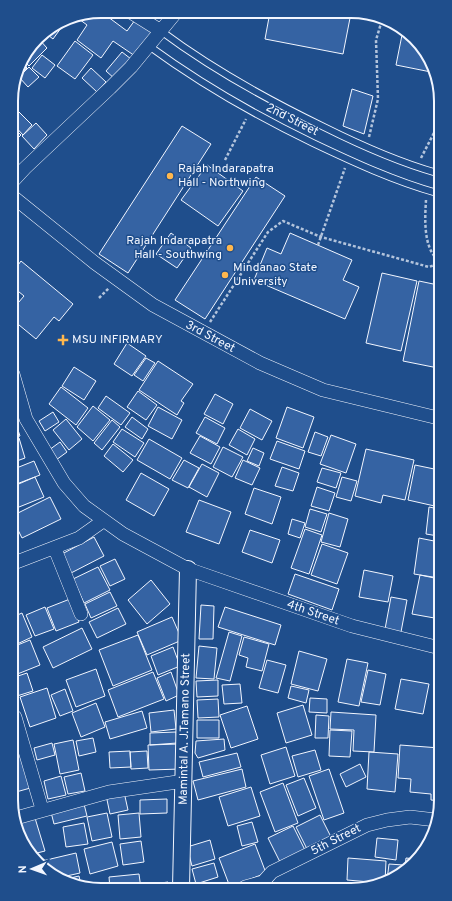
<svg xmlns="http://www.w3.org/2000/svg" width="452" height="901" font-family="Overpass,sans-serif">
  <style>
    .building { fill: #3563a3; stroke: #f2f6ff }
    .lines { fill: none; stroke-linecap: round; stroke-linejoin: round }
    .service-casing { stroke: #f2f6ff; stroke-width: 8 }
    .minor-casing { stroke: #f2f6ff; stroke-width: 14 }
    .tertiary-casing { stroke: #f2f6ff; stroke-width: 18 }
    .path { stroke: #b3c4dc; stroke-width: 2.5; stroke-dasharray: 3 2; stroke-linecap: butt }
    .service { stroke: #1f4e8c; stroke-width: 6 }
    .minor { stroke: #1f4e8c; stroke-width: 13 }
    .tertiary { stroke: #1f4e8c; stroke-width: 16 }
    .poi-dot { fill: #ffb74d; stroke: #1f4e8c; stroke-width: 1.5 }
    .labels { text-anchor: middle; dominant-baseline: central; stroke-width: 3; stroke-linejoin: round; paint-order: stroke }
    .street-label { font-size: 12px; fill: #f2f6ff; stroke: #1f4e8c }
    .poi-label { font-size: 12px; fill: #f2f6ff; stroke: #1f4e8c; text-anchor: start }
    .rim { fill: none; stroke: #f2f6ff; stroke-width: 2 }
  </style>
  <rect width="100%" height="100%" fill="#1f4e8c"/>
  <path class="building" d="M100,11L127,31L135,20L152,33L135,56L113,41L101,58L77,40L87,25L75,16Z
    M270,12L351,13L343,54L265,39Z
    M69,17L53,39L44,32L67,18Z
    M403,30L410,34L436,73L396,65Z
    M38,38L47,48L29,66L22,59Z
    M75,41L93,55L75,79L57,66Z
    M122,52L131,59L115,79L106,71Z
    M42,55L55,65L45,78L32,68Z
    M20,61L27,68L15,79Z
    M29,67L39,77L28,87L19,77Z
    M91,68L106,82L97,92L82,78Z
    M352,89L373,96L364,134L343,126Z
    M18,111L32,125L23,135L12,123V117Z
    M36,123L47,135L34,149L22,136Z
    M12,126L21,135L12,144Z
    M182,126L211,144L128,273L99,254Z
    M207,165L243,191L218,226L181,200Z
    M256,177L285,196L205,319L175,300Z
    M171,233L191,248L177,268L156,254Z
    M290,233L352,260L343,280L359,287L345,319L254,280L267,248L281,254Z
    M21,261L73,304L59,321L54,317L36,339L13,320V309L24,296L13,287V272Z
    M382,273L417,281L401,351L366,343Z
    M419,281L438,285V368L403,361Z
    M127,343L146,356L132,376L114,364Z
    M146,358L155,363L143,381L134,375Z
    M158,361L193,384L181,401L184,403L177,415L139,390Z
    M74,367L96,381L84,400L62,386Z
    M61,387L88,408L76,425L49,404Z
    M138,391L157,405L146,420L127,407Z
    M215,394L233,404L223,424L204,414Z
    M106,396L130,413L121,425L98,408Z
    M93,406L110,420L93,441L77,427Z
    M158,407L182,420L172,439L148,426Z
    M287,407L314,417L303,448L276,438Z
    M250,409L272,421L262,440L240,428Z
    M53,412L59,422L45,431L39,421Z
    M132,417L148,429L142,439L125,427Z
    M205,417L225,428L217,444L196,433Z
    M14,418L20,436L14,438Z
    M66,419L82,439L69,450L53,430Z
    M112,420L120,427L102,450L94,443Z
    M122,429L144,443L135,457L113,442Z
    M238,429L255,439L247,455L229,445Z
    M315,432L328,437L321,456L308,452Z
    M331,435L356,444L346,473L320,464Z
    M200,436L220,447L211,464L190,453Z
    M19,438L25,458L14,462V440Z
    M149,439L182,458L170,479L137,460Z
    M277,441L305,451L299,469L270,459Z
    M60,442L67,452L56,460L49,450Z
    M113,444L133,460L123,472L104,456Z
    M223,447L243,457L232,477L213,467Z
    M253,448L264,453L259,466L247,461Z
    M366,449L414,460L405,500L383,495L381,503L355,496Z
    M184,460L199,468L188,488L172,480Z
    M243,460L260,468L252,485L235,478Z
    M34,461L40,475L14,485V469Z
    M202,464L219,473L207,497L189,487Z
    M415,465L439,470V507L408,500Z
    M282,467L299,473L293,491L275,486Z
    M322,468L341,473L336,488L317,482Z
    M141,473L169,489L154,516L126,500Z
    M35,477L44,497L14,509V486Z
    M342,477L357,481L351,501L336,497Z
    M317,487L335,493L329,511L311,506Z
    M254,488L281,497L272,524L245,514Z
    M50,497L61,519L22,538L14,522V515Z
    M199,500L231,512L219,544L186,532Z
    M429,507L439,509L438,536L426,534Z
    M310,509L327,514L321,532L305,527Z
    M329,513L348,519L340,547L321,542Z
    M292,519L305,523L300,538L288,534Z
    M305,529L322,535L309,574L291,568Z
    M250,530L280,540L272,563L242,552Z
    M94,537L104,556L71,573L62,554Z
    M419,538L439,542V578L414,574Z
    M322,544L348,553L337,584L311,575Z
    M115,559L125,579L110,586L100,566Z
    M98,567L110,590L84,603L73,579Z
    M364,570L393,576L388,602L359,597Z
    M295,574L339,589L332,610L288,594Z
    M420,575L439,579L440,619L412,614Z
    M151,580L170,604L147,624L128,600Z
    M110,592L117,606L91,618L85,604Z
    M391,597L407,600L401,632L385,629Z
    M70,599L79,622L56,631L47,608Z
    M201,605L214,606L213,639H199Z
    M45,607L54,629L35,636L26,615Z
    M225,607L281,625L275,645L218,627Z
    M118,608L126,624L97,638L89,622Z
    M22,613L32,637L15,645V616Z
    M172,617L182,640L147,655L137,632Z
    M82,628L92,649L53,668L43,647Z
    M229,632L242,636L230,681L216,678Z
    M138,635L152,670L113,686L99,650Z
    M244,637L269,644L262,671L246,667L248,658L239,655Z
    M30,640L40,665L15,675V646Z
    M199,646L217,648L214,679L196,678Z
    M173,647L180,666L158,675L151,656Z
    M299,651L327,659L318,691L291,684Z
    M347,659L368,663L359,706L338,702Z
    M267,660L286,665L278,693L259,688Z
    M96,669L105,696L76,707L66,680Z
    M368,670L386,674L380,705L361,702Z
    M153,672L164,699L118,717L108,690Z
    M171,672L179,695L166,701L157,678Z
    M27,673L33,691L17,696L15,677Z
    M401,679L429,684L423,714L395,709Z
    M218,680V696L197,697L196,681Z
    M240,684L242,703L224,704L222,685Z
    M291,686L309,690L306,703L288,698Z
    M47,688L56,718L30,727L20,697Z
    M65,689L73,711L60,716L51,695Z
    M310,698L327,699V713L309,712Z
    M218,699L219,717L198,718L197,700Z
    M96,703L105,727L81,737L72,713Z
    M303,705L312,735L286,743L277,713Z
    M247,706L258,739L231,748L220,715Z
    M174,710L176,729L151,732L149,713Z
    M142,711L147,728L110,739L105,722Z
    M331,712L376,715L374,752L353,751L354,730L330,729Z
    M316,715L329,716L328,738H315Z
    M197,720H219V738H197Z
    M330,730L352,731L350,757L329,756Z
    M176,732L177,743L150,745V733Z
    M93,738L96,752L79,756L76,741Z
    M224,739L225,750L198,758L195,753L196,741Z
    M73,740L79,770L60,774L54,744Z
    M52,743L55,755L37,760L34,748Z
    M179,744L181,769L149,770L148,745Z
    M400,745L440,748L441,801L431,800V794L410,792L411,779L398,778Z
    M286,747L295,776L270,784L261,755Z
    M23,750L34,787L16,792L15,752Z
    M315,750L321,770L298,777L292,756Z
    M130,751L131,767L110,768L109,752Z
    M147,751L148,768L131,769L130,752Z
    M369,752L398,754L395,792L367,789Z
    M237,753L241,767L203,777L199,762Z
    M360,764L366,777L346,787L340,774Z
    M242,769L246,787L198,800L193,781Z
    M329,769L344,813L324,820L309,776Z
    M81,773L85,791L68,794L64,777Z
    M61,776L66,795L48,799L44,781Z
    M304,778L316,808L298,816L286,785Z
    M283,783L298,823L275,832L260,792Z
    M251,787L260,816L228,826L219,797Z
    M124,792L128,810L110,814L106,795Z
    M167,799V813L140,814V800Z
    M83,800L87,816L54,824L50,808Z
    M107,813L112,837L92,841L87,817Z
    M139,813L141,837L120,839L118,815Z
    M320,815L331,837L307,849L296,827Z
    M35,818L45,851L33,854L16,829V824Z
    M252,822L258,842L242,846L237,826Z
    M84,823L88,844L66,847L63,827Z
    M293,826L305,850L280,862L268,838Z
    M377,838L398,840L396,860L375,857Z
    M210,840L215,859L192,866L187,847Z
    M141,841L144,862L123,865L120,844Z
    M112,842L118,866L90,874L84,849Z
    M255,844L266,873L230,887L219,858Z
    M76,853L80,873L62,877L44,869L42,861Z
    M348,858L386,861L385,882L382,883L347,880Z
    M406,858L416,859L405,867Z
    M214,863L218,877L196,884L192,869Z
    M389,864L403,865V869L387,880Z
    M139,874L141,889H110L109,877Z
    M79,876L81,885L66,879Z
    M168,882L169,888H147L146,885Z"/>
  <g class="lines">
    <defs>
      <path id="service" d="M161,31C212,69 266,99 324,127C360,145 398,162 437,173
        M149,46C201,84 255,115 313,143C353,162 394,181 437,193"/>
      <path id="minor" d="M129,11L161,31
        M12,182L25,168L110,88L131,67L177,11
        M12,196L95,263L153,305L260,363L323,390L438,418
        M13,374L26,419L64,483L84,506L123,534L188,569L352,626L440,648
        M55,549L81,614
        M14,563L79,538L103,521
        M15,717L42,809
        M16,818L109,792L184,781
        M245,887L263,882L272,872L367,825L387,820L410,817L436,820"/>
      <path id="tertiary" d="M181,888L188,569"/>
    </defs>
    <use href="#service" class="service-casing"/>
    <use href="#minor" class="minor-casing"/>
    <use href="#tertiary" class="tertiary-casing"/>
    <path class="path" d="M369,137L378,99L376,40L382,20
      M421,158L437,127
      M225,160L246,119
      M426,200C425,217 423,246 437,259
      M318,245L345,168
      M99,298L109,288
      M210,322L268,232L283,221L321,237L429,267L437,264"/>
    <use href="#service" class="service"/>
    <use href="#minor" class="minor"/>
    <use href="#tertiary" class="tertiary"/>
  </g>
  <g class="poi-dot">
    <circle cx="170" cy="176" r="4"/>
    <circle cx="230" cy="248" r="4"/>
    <circle cx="225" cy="275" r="4"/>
    <path d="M61 334h4v4h4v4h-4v4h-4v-4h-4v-4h4z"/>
  </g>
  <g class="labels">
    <g class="street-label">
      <text transform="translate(292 120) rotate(27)">2nd Street</text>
      <text transform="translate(210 337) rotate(28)">3rd Street</text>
      <text transform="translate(313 613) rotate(19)">4th Street</text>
      <text transform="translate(185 729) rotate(-89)">Mamintal A. J.Tamano Street</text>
      <text transform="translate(336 840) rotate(-27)">5th Street</text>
    </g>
    <g class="poi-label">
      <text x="178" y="169">Rajah Indarapatra<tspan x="178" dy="14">Hall - Northwing</tspan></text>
      <text x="222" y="241" text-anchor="end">Rajah Indarapatra<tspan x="222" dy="14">Hall - Southwing</tspan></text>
      <text x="233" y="268">Mindanao State<tspan x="233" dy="14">University</tspan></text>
      <text x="72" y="340">MSU INFIRMARY</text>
    </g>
  </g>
  <path d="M0 0H452V901H0ZM101 18H351A83 83 0 0 1 434 101V800A83 83 0 0 1 351 883H101A83 83 0 0 1 18 800V101A83 83 0 0 1 101 18Z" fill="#1f4e8c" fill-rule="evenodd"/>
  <path class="rim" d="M101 18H351A83 83 0 0 1 434 101V800A83 83 0 0 1 351 883H101A83 83 0 0 1 18 800V101A83 83 0 0 1 101 18Z"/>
  <g transform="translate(32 869) rotate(268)" stroke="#1f4e8c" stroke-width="3" paint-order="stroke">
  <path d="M0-3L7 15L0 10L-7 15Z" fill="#f2f6ff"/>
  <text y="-6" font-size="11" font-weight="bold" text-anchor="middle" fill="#f2f6ff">N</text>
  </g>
</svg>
